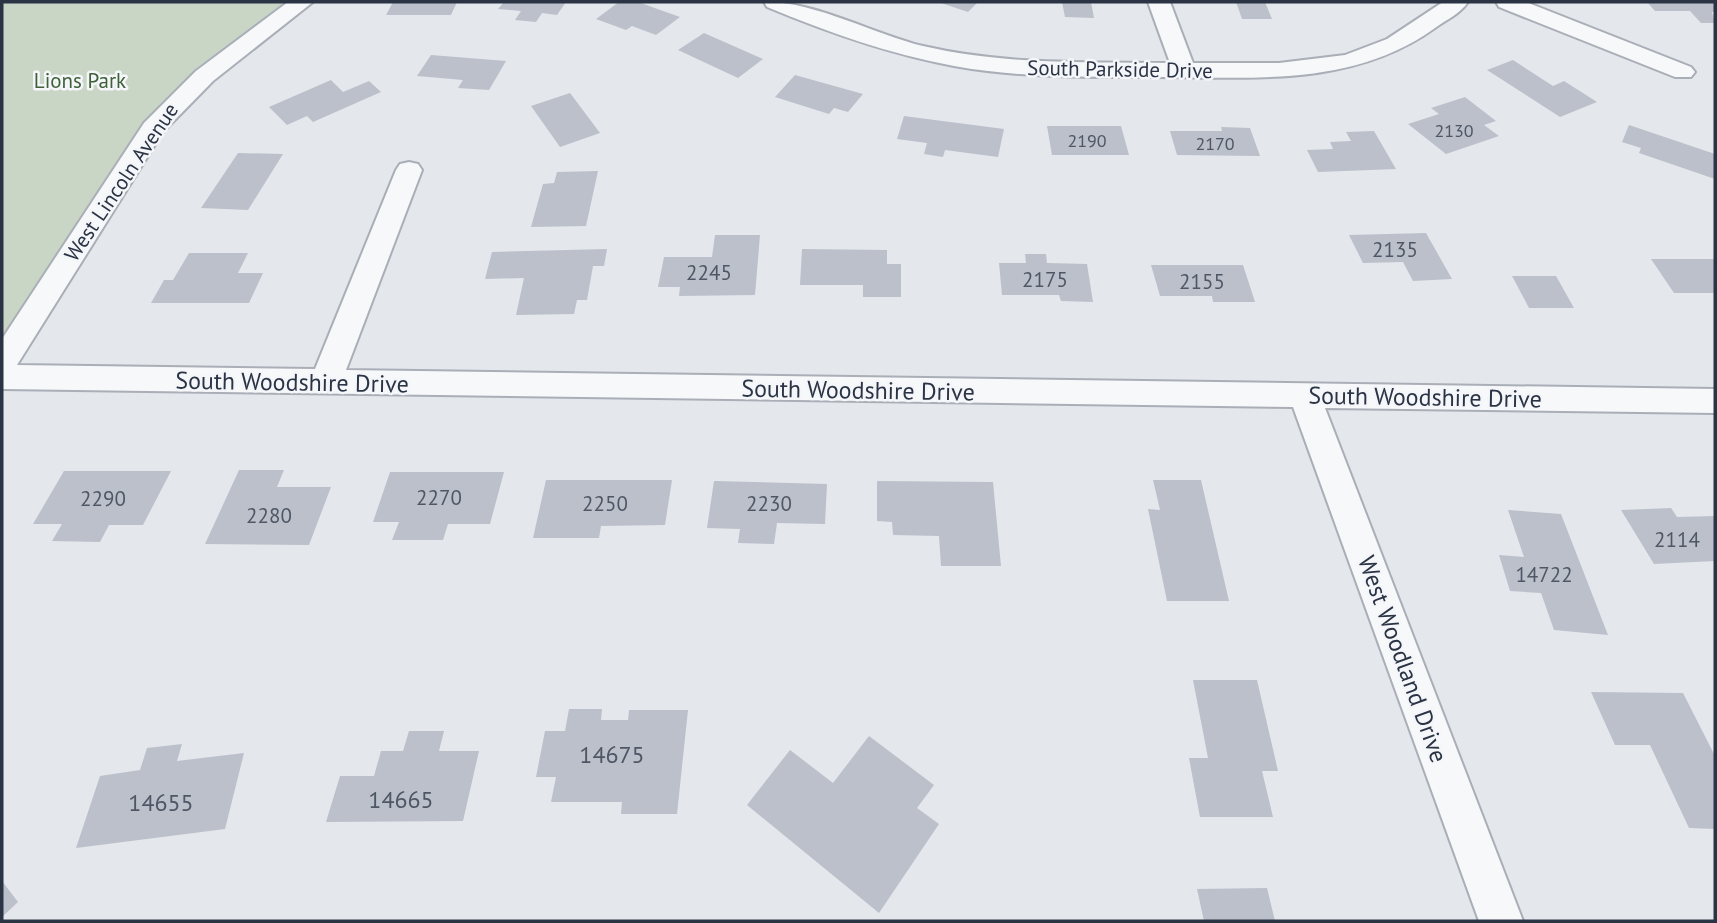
<svg xmlns="http://www.w3.org/2000/svg" width="1717" height="923" font-family="'PT Sans',sans-serif">
  <style>
    .green { fill: #c9d6c5 }
    .building { fill: #bbc0ca }
    .lines { fill: none; stroke-linecap: round; stroke-linejoin: round }
    .street-casing { stroke: #a9aeb7; stroke-width: 4 }
    .street { fill: #f7f8fa; fill-rule: evenodd }
    .labels { text-anchor: middle; dominant-baseline: central; stroke-width: 5; stroke-linejoin: round; paint-order: stroke }
    .far-number-label { font-size: 18px; fill: #4f5766 }
    .far-street-label { font-size: 21px; fill: #2b3445; stroke: #f4f6f9 }
    .far-park-label { font-size: 21px; fill: #3f6138; stroke: #f4f6f9 }
    .number-label { font-size: 21px; fill: #4f5766 }
    .street-label { font-size: 24px; fill: #2b3445; stroke: #f4f6f9 }
    .near-number-label { font-size: 24px; fill: #4f5766 }
  </style>
  <rect width="100%" height="100%" fill="#e4e7ec"/>
  <path class="green" d="M2,2H289L197,68L159,105L7,334H2Z"/>
  <path class="building" d="M393,2H457L451,15H386Z
    M504,2H566L557,15L542,13L536,22L515,20L521,11L498,9Z
    M619,2H638L680,17L656,35L632,26L626,30L596,19Z
    M938,2H978L968,12Z
    M1062,2H1091L1094,18L1065,17Z
    M1236,2H1265L1272,19H1242Z
    M1647,2H1715V12H1712L1715,23H1701L1690,11H1655Z
    M704,33L763,59L738,78L678,50Z
    M431,55L506,61L489,90L458,88L463,80L417,76Z
    M1513,60L1553,86L1564,81L1597,102L1560,117L1487,70Z
    M795,75L863,94L848,112L834,108L829,114L775,97Z
    M331,80L343,92L369,81L381,92L313,122L307,116L287,125L269,107Z
    M570,93L600,133L560,147L531,106Z
    M1465,97L1496,121L1484,125L1499,136L1446,154L1408,124L1439,114L1431,108Z
    M904,116L1004,129L998,157L945,150L943,157L924,154L927,143L897,139Z
    M1629,125L1715,154V179L1639,153L1641,148L1622,142Z
    M1047,126H1121L1129,155H1052Z
    M1221,127L1250,128L1260,156L1177,155L1170,131H1222Z
    M1374,131L1396,169L1318,172L1307,150L1333,149L1330,142L1351,141L1346,132Z
    M238,153L283,154L248,210L201,208Z
    M598,171L586,226L531,227L543,184L554,183L557,172Z
    M1426,233L1452,279L1413,281L1403,262L1363,263L1349,235Z
    M715,235H760L755,295L679,296L680,287H658L664,257H712Z
    M607,249L604,266H593L587,300H577L574,314L516,315L524,278L485,279L492,252Z
    M802,249L887,250V264H901V297H863V285H800Z
    M189,253H248L238,273H263L249,303H151L164,280H173Z
    M1025,254H1046L1047,263L1087,264L1093,302L1061,301L1059,295H1002L999,263H1026Z
    M1651,259H1715V293H1674Z
    M1151,265H1243L1255,302H1213L1212,296H1160Z
    M1512,276H1556L1574,308H1529Z
    M239,470H284L277,487H331L309,545L205,544Z
    M64,471H171L143,525H109L100,542L52,541L62,524H33Z
    M390,472H504L490,524H448L443,540H392L399,522H373Z
    M546,480H672L665,525L601,526L599,538H533Z
    M1153,480H1201L1229,601H1167L1148,509L1160,510Z
    M714,481L827,484L825,524L777,523L774,544L738,543L740,529L707,528Z
    M877,481L993,482L1001,566H941L939,536L893,535L892,522L877,521Z
    M1671,508L1677,517L1715,516V561L1654,564L1621,510Z
    M1508,510L1561,514L1608,635L1554,630L1541,593L1510,591L1499,555L1524,557Z
    M1193,680H1257L1278,771H1262L1273,817H1200L1189,758H1208Z
    M1591,692L1683,693L1715,756V829L1689,828L1650,745H1615Z
    M569,709H602L601,720H628L629,710H688L677,814H621L622,802H551L556,777H536L545,731H565Z
    M409,731H444L439,751H479L463,821L326,822L340,776H374L381,751H403Z
    M869,736L934,785L917,808L939,824L879,913L747,805L790,750L833,783Z
    M182,744L177,761L244,753L225,829L76,848L100,776L140,770L147,748Z
    M2,881L18,902L2,917Z
    M1267,888L1275,921H1204L1197,889Z"/>
  <g class="lines">
    <defs>
      <path id="street" d="M288,2H313L213,81L163,132L17,365L315,369L396,170L400,164L409,162L418,164L422,170L346,370L1715,389V413L1325,408L1523,921H1479L1293,407L2,389V339L144,123L196,71Z
        M764,2C811,0 874,34 923,46C1005,65 1087,62 1170,63L1148,2H1170L1193,63H1279L1345,55L1387,39L1443,2H1468C1461,13 1446,20 1435,28C1352,88 1251,77 1154,77C1087,77 1020,78 954,66C889,54 827,32 767,7Z
        M1496,2H1526L1691,67L1695,72L1691,77H1675L1499,7Z"/>
    </defs>
    <use href="#street" class="street-casing"/>
    <use href="#street" class="street"/>
  </g>
  <g class="labels">
    <g class="far-number-label">
      <text x="1454" y="130">2130</text>
      <text x="1087" y="140">2190</text>
      <text x="1215" y="143">2170</text>
    </g>
    <g class="far-street-label">
      <text transform="translate(1120 69) rotate(1)">South Parkside Drive</text>
      <text transform="translate(121 182) rotate(-56)">West Lincoln Avenue</text>
    </g>
    <g class="far-park-label">
      <text x="80" y="80">Lions Park</text>
    </g>
    <g class="number-label">
      <text x="1395" y="249">2135</text>
      <text x="709" y="272">2245</text>
      <text x="1045" y="279">2175</text>
      <text x="1202" y="281">2155</text>
      <text x="439" y="497">2270</text>
      <text x="103" y="498">2290</text>
      <text x="605" y="503">2250</text>
      <text x="769" y="503">2230</text>
      <text x="269" y="515">2280</text>
      <text x="1677" y="539">2114</text>
      <text x="1544" y="574">14722</text>
    </g>
    <g class="street-label">
      <text transform="translate(292 382) rotate(1)">South Woodshire Drive</text>
      <text transform="translate(858 390) rotate(1)">South Woodshire Drive</text>
      <text transform="translate(1425 397) rotate(1)">South Woodshire Drive</text>
      <text transform="translate(1403 659) rotate(70)">West Woodland Drive</text>
    </g>
    <g class="near-number-label">
      <text x="612" y="754">14675</text>
      <text x="401" y="799">14665</text>
      <text x="161" y="802">14655</text>
    </g>
  </g>
  <rect width="1717" height="923" fill="none" stroke="#2b3445" stroke-width="7"/>
</svg>
